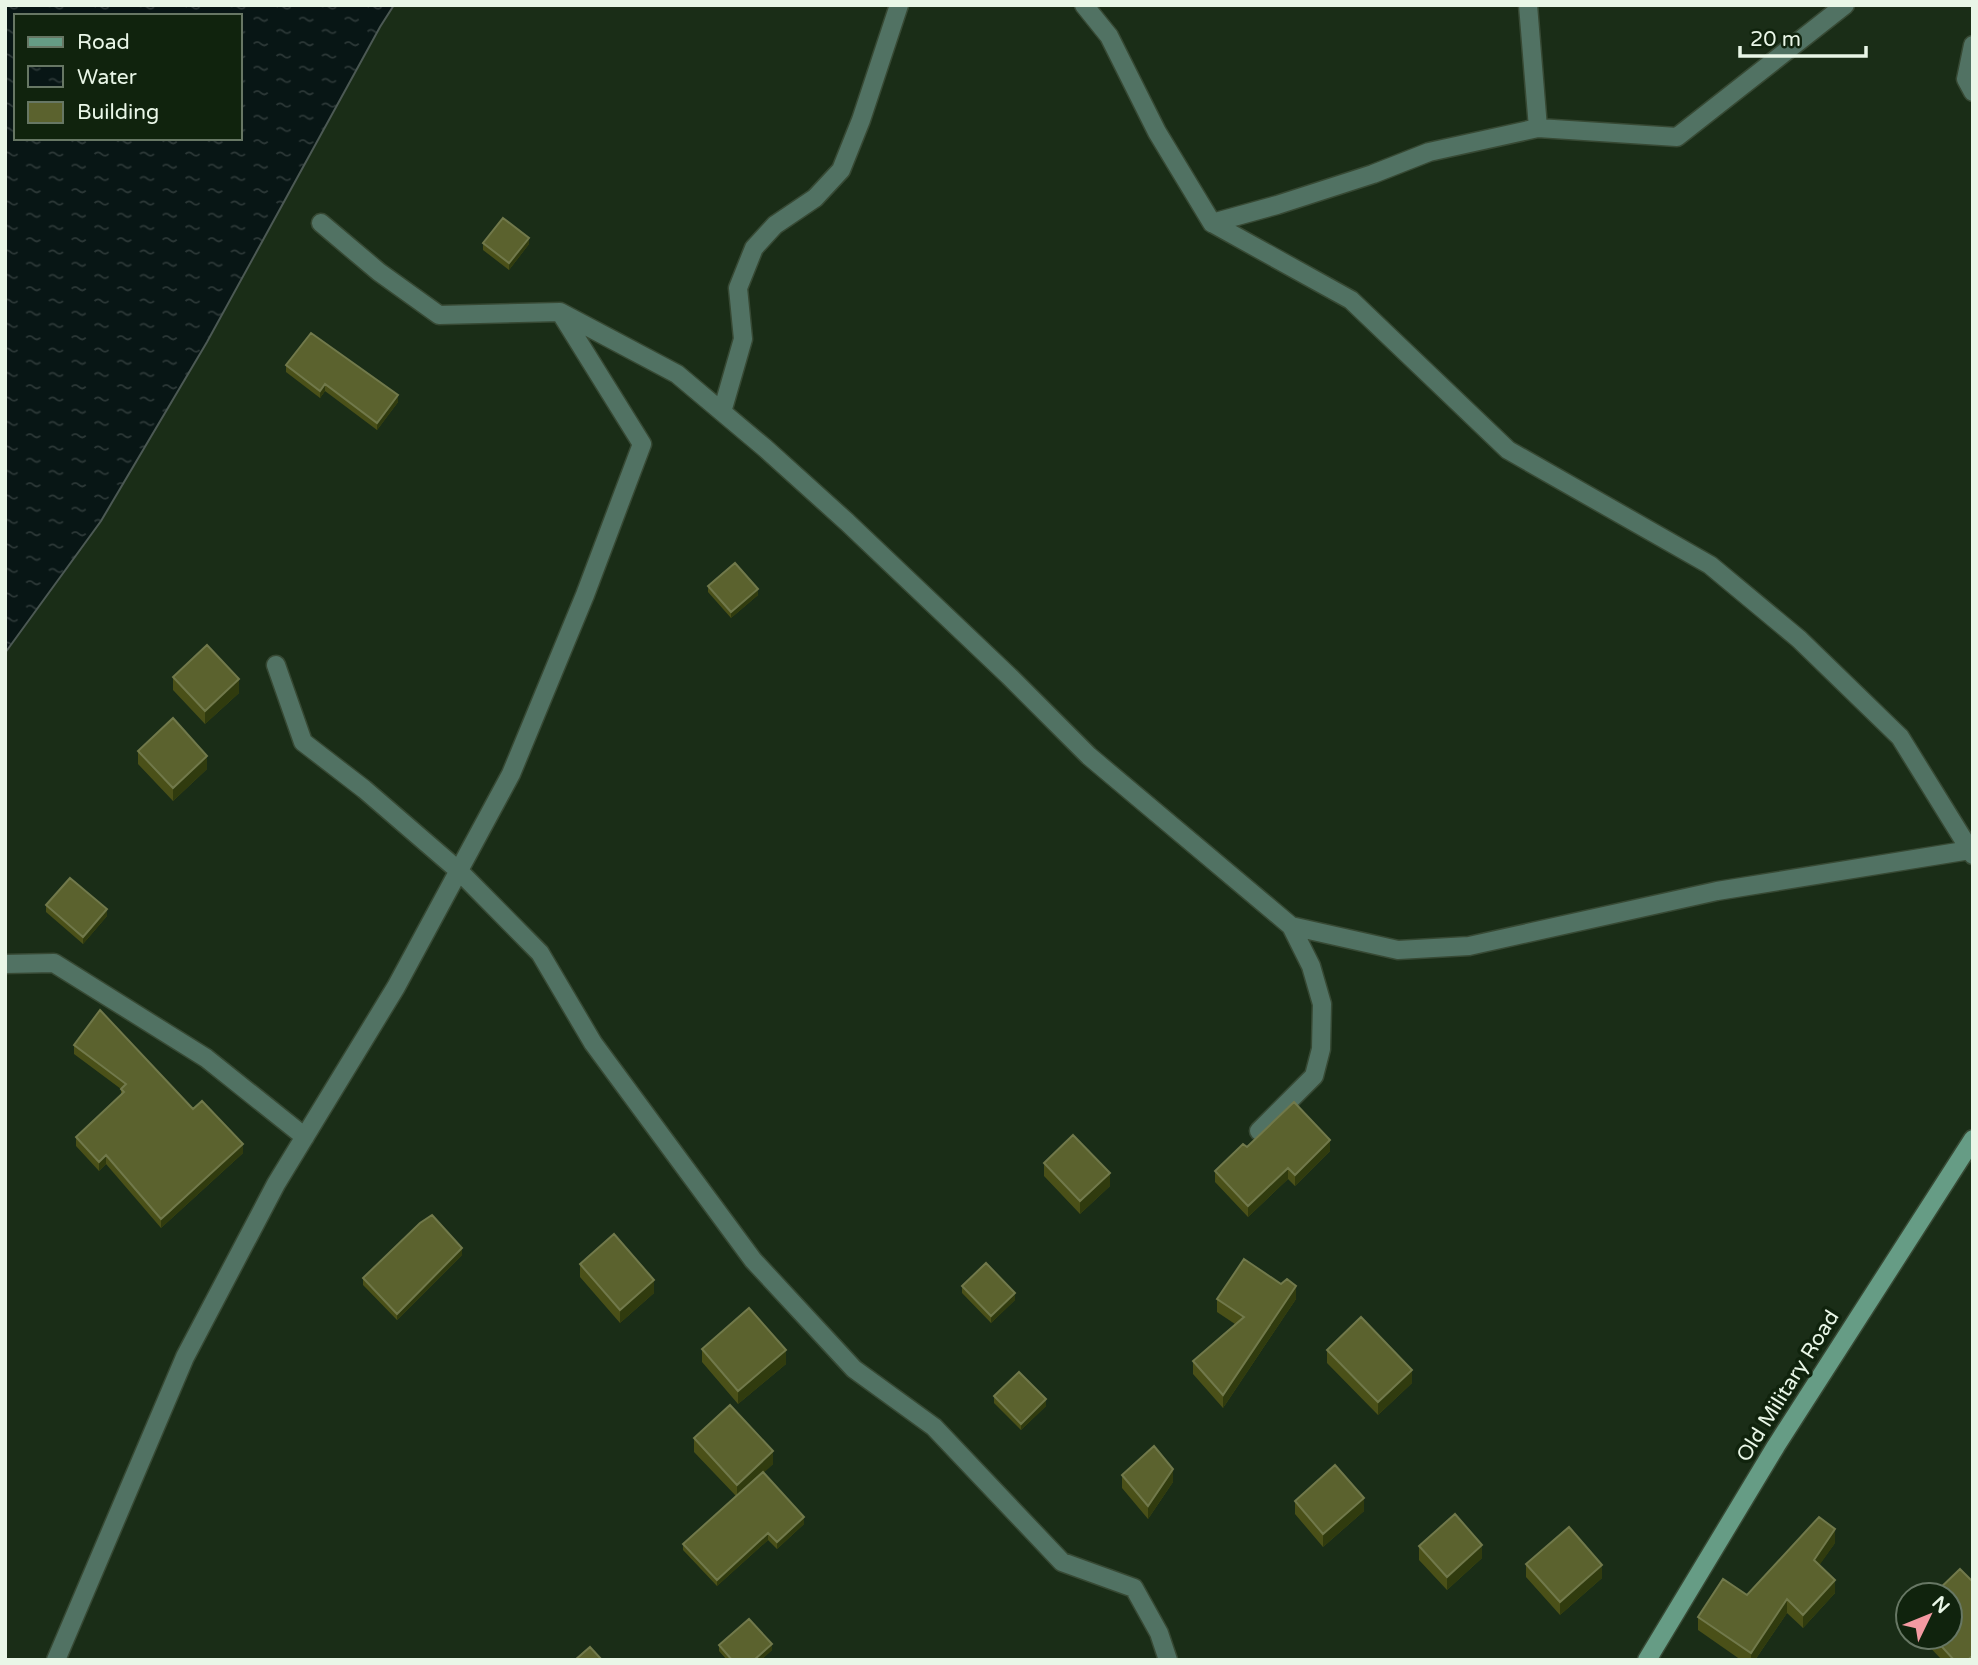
<svg xmlns="http://www.w3.org/2000/svg" width="1978" height="1665" font-family="'Varela Round',sans-serif">
  <style>
    .water { fill: url(#water-ripples); stroke: #4c5954; stroke-width: 2; fill-rule: evenodd }
    .lines { fill: none; stroke-linecap: round; stroke-linejoin: round }
    .minor-casing { stroke: #374934; stroke-width: 21 }
    .secondary-casing { stroke: #374934; stroke-width: 21 }
    .minor { stroke: #517263; stroke-width: 18 }
    .secondary { stroke: #669c85; stroke-width: 18 }
    .wall { fill: #4a5018 }
    .shaded-wall { fill: #303b0e }
    .building { fill: #5b622e; stroke: #71794b; stroke-width: 2 }
    .labels { text-anchor: middle; dominant-baseline: central; stroke-width: 7; stroke-linejoin: round; paint-order: stroke }
    .street-label { font-size: 21px; fill: #e9f6e7; stroke: #10230d }
  </style>
  <defs>
    <pattern id="water-ripples" width="26" height="14" patternUnits="userSpaceOnUse" patternTransform="scale(1.75)"><rect width="26" height="14" fill="#081615"/><path d="M2 4q2-2 4 0t4 0M15 11q2-2 4 0t4 0" fill="none" stroke="#2c3837"/></pattern>
  </defs>
  <rect width="100%" height="100%" fill="#1a2d17"/>
  <path class="water" d="M5,5H394L380,27L207,342L101,521L5,653ZM16,16H240V138H16Z"/>
  <g class="lines">
    <defs>
      <path id="minor" d="M1084,5L1109,36L1157,132L1212,223L1277,205L1373,174L1429,152L1538,128L1677,137L1845,5
        M1528,5L1538,128
        M1973,45L1966,79L1973,92
        M321,223L379,272L439,315L560,312L677,374L765,448L847,522L1009,676L1089,756L1291,926L1311,966L1322,1004L1321,1049L1314,1076L1259,1131
        M1212,223L1351,300L1508,450L1710,565L1799,639L1900,737L1973,855
        M722,412L743,339L738,288L754,248L775,225L815,198L841,170L861,120L899,5
        M276,665L303,742L364,789L459,871L540,953L593,1043L753,1260L854,1369L934,1427L1062,1562L1134,1588L1159,1633L1168,1660
        M1291,926L1398,950L1469,946L1717,891L1970,850
        M5,964L54,963L206,1058L305,1137
        M56,1660L185,1357L276,1184L396,987L511,774L585,595L642,444L560,312"/>
      <path id="secondary" d="M1647,1660L1776,1446L1973,1139"/>
    </defs>
    <use href="#minor" class="minor-casing"/>
    <use href="#secondary" class="secondary-casing"/>
    <use href="#minor" class="minor"/>
    <use href="#secondary" class="secondary"/>
  </g>
  <path class="wall" d="M483,243L529,244L509,270L483,250Z
    M286,365L398,402L377,430L325,391L320,398L286,372Z
    M708,586L758,595L731,618L708,592Z
    M173,677L239,693L205,724L173,690Z
    M138,751L207,769L173,801L138,764Z
    M46,905L107,916L83,944L46,912Z
    M74,1045L193,1109L243,1153L161,1228L106,1164L99,1171L76,1146V1137L121,1095V1089L74,1054Z
    M1247,1147L1330,1151L1295,1186L1288,1179L1248,1217L1215,1182V1171Z
    M1044,1163L1110,1186L1080,1214L1044,1176Z
    M462,1255L397,1320L363,1285V1278Z
    M580,1264L654,1293L620,1323L580,1277Z
    M1281,1284L1296,1299L1223,1408L1193,1374V1361L1235,1324L1217,1312V1299Z
    M962,1286L1015,1300L991,1323L962,1293Z
    M702,1349L786,1364L738,1404L702,1362Z
    M1327,1350L1412,1383L1378,1415L1327,1363Z
    M994,1396L1046,1406L1021,1430L994,1403Z
    M694,1438L773,1464L763,1473L804,1524L777,1549L768,1540L717,1586L683,1550V1544L736,1496L694,1452Z
    M1122,1475L1173,1482L1148,1519L1122,1488Z
    M1295,1501L1364,1511L1323,1547L1295,1514Z
    M1835,1543L1819,1565L1835,1593L1803,1628L1787,1613L1755,1660H1741L1698,1630V1617L1747,1595Z
    M1419,1546L1482,1558L1447,1590L1419,1560Z
    M1526,1564L1602,1578L1560,1615L1526,1577Z
    M1920,1637H1950L1973,1660H1942Z
    M719,1645L772,1650L761,1660H727L719,1651Z"/>
  <path class="shaded-wall" d="M529,238V244L509,270V263Z
    M325,384V391L320,398V391Z
    M398,395V402L377,430V423Z
    M758,589V595L731,618V612Z
    M239,679V693L205,724V711Z
    M207,756V769L173,801V788Z
    M107,909V916L83,944V937Z
    M1330,1140V1151L1295,1186V1175Z
    M243,1144V1153L161,1228V1219Z
    M106,1155V1164L99,1171V1162Z
    M1288,1168V1179L1248,1217V1206Z
    M1110,1173V1186L1080,1214V1201Z
    M462,1248V1255L397,1320V1314Z
    M654,1280V1293L620,1323V1310Z
    M1296,1286V1299L1223,1408V1395Z
    M1015,1293V1300L991,1323V1316Z
    M786,1350V1364L738,1404V1391Z
    M1412,1370V1383L1378,1415V1402Z
    M1046,1399V1406L1021,1430V1424Z
    M773,1451V1464L737,1498V1485Z
    M1173,1469V1482L1148,1519V1506Z
    M1364,1498V1511L1323,1547V1534Z
    M804,1517V1524L777,1549V1542Z
    M1835,1529V1543L1814,1573V1560Z
    M768,1533V1540L717,1586V1580Z
    M1482,1545V1558L1447,1590V1577Z
    M1602,1565V1578L1560,1615V1602Z
    M1835,1580V1593L1803,1628V1615Z
    M1787,1599V1613L1755,1660H1751V1653Z
    M772,1644V1650L761,1660H754Z"/>
  <path class="building" d="M503,218L529,238L509,263L483,243Z
    M311,333L398,395L377,423L325,384L320,391L286,365Z
    M735,563L758,589L731,612L708,586Z
    M207,645L239,679L205,711L173,677Z
    M173,718L207,756L173,788L138,751Z
    M70,878L107,909L83,937L46,905Z
    M100,1010L193,1109L202,1101L243,1144L161,1219L106,1155L99,1162L76,1137L124,1092L121,1089L126,1084L74,1045Z
    M1294,1102L1330,1140L1295,1175L1288,1168L1248,1206L1215,1171L1243,1144L1247,1147Z
    M1073,1135L1110,1173L1080,1201L1044,1163Z
    M432,1215L462,1248L397,1314L363,1278L420,1223Z
    M614,1234L654,1280L620,1310L580,1264Z
    M1244,1259L1281,1284L1287,1279L1296,1286L1223,1395L1193,1361L1244,1317L1217,1299Z
    M986,1263L1015,1293L991,1316L962,1286Z
    M749,1308L786,1350L738,1391L702,1349Z
    M1361,1317L1412,1370L1378,1402L1327,1350Z
    M1019,1372L1046,1399L1021,1424L994,1396Z
    M730,1405L773,1451L737,1485L694,1438Z
    M1154,1446L1173,1469L1148,1506L1122,1475Z
    M1335,1465L1364,1498L1323,1534L1295,1501Z
    M763,1472L804,1517L777,1542L768,1533L717,1580L683,1544Z
    M1455,1514L1482,1545L1447,1577L1419,1546Z
    M1819,1517L1835,1529L1814,1560L1835,1580L1803,1615L1787,1599L1751,1653L1698,1617L1723,1579L1747,1595Z
    M1569,1527L1602,1565L1560,1602L1526,1564Z
    M1960,1569L1973,1582V1655L1968,1660H1954L1933,1637H1950V1595H1933Z
    M749,1619L772,1644L754,1660H732L719,1645Z
    M590,1647L602,1660H575Z"/>
  <g class="labels">
    <g class="street-label">
      <text transform="translate(1788 1386) rotate(-58)">Old Military Road</text>
    </g>
  </g>
  <rect width="1978" height="1665" fill="none" stroke="#e9f6e7" stroke-width="14"/>
  <rect x="14" y="14" width="228" height="126" fill="#10230d" stroke="#677764" stroke-width="2"/>
  <rect x="28" y="37" width="35" height="10" fill="#669c85" stroke="#677764" stroke-width="2"/>
  <text x="77" y="49" font-size="21" fill="#e9f6e7">Road</text>
  <rect x="28" y="66" width="35" height="21" fill="url(#water-ripples)" stroke="#677764" stroke-width="2"/>
  <text x="77" y="84" font-size="21" fill="#e9f6e7">Water</text>
  <rect x="28" y="102" width="35" height="21" fill="#5b622e" stroke="#677764" stroke-width="2"/>
  <text x="77" y="119" font-size="21" fill="#e9f6e7">Building</text>
  <g transform="translate(1929 1616) rotate(47)"><circle r="33" fill="#10230d" stroke="#677764" stroke-width="2"/>
  <path d="M0-5L12 26L0 18L-12 26Z" fill="#f49aa2"/>
  <text y="-10" font-size="19" font-weight="bold" text-anchor="middle" fill="#e9f6e7">N</text>
  </g>
  <path d="M1740 46v10h126v-10" fill="none" stroke="#e9f6e7" stroke-width="3.5"/>
  <text x="1750" y="46" font-size="21" fill="#e9f6e7" stroke="#10230d" stroke-width="5" paint-order="stroke">20 m</text>
</svg>
